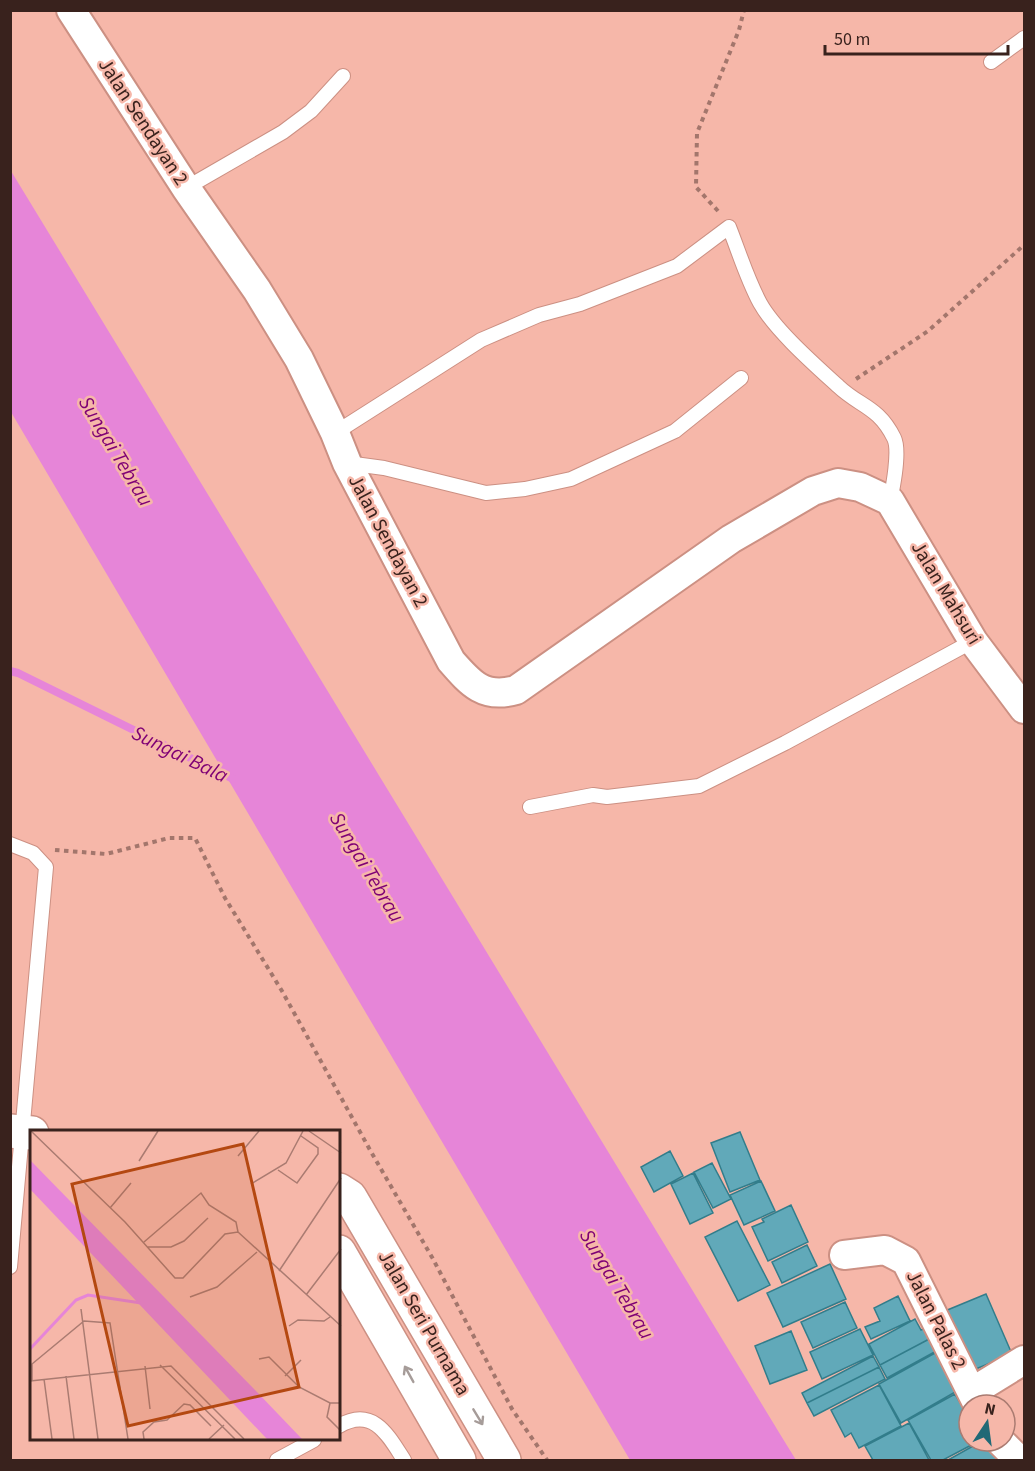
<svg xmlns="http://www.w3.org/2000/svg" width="1035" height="1471" font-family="'Source Sans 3',sans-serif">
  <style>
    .water { fill: #e685d8 }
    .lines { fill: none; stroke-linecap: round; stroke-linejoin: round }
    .stream { stroke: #e685d8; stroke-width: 8 }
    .building { fill: #61a9b9; stroke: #327d8b; stroke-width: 1.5 }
    .lane-casing { stroke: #cc9083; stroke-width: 16 }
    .street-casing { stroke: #cc9083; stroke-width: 32 }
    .secondary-casing { stroke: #cc9083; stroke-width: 36 }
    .path { stroke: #a3766c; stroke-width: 4; stroke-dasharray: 4.5 4.5; stroke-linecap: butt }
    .lane { stroke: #fff; stroke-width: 14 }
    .street { stroke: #fff; stroke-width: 28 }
    .secondary { stroke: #fff; stroke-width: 33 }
    .oneway { stroke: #a69c99 }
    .labels { text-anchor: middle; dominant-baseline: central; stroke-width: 5; stroke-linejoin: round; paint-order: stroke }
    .street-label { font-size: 20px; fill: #39221d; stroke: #f6b7a9 }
    .water-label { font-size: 21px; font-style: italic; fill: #7f0075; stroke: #f6b7a9 }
    .inset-river { fill: none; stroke: #e685d8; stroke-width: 3 }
    .inset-road { fill: none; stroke: #aa7b71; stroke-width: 1.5 }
    .view { fill: #b44811; fill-opacity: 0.15; stroke: #b44811; stroke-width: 3 }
    .inset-edge { fill: none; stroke: #39221d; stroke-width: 3 }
  </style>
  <rect width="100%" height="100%" fill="#f6b7a9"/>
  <path class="water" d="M11,171L783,1439L796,1460H630L11,412Z"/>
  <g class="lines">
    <path class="stream" d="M10,671L18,673L233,779"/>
  </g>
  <path class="building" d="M740,1132L760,1180L730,1192L711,1143Z
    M670,1151L683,1176L654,1192L641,1167Z
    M712,1163L731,1199L713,1208L694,1172Z
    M693,1173L713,1213L690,1224L671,1184Z
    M761,1181L775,1211L744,1225L730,1195Z
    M791,1205L808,1242L768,1261L752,1227L764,1222L762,1219Z
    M737,1221L770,1285L738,1301L705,1237Z
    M807,1245L817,1266L782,1283L772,1262Z
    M830,1264L846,1299L783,1327L767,1293Z
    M986,1294L1012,1354L971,1371L945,1311Z
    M898,1296L910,1321L871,1339L865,1327L880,1321L874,1308Z
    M845,1302L857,1328L813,1348L801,1322Z
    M915,1319L921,1330L928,1327L933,1337L880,1365L869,1344Z
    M860,1329L873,1355L822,1379L810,1352Z
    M791,1331L807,1370L770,1384L755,1346Z
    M933,1337L940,1349L887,1378L880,1365Z
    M935,1353L957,1391L901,1423L879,1384Z
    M873,1356L879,1367L807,1403L802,1393Z
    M879,1367L885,1379L814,1416L807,1403Z
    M879,1385L901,1426L859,1448L851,1433L845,1437L831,1410Z
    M955,1394L969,1418V1441H979L943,1460H931L908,1420Z
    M909,1423L929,1460H873L865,1446Z
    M982,1441H989L1000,1460H948Z"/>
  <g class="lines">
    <defs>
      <path id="lane" d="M991,62L1024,38
        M186,188L283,132L311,111L343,76
        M335,433L481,340L539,315L580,304L677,266L729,227C739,252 747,279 760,303C775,330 815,365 838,386C860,407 878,406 894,438C900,450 893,487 890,501
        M347,463L384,468L486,493L525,489L571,479L675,431L741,378
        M530,807L593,795L607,797L699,786L785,743L973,641
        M10,844L33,853L46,867L10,1267
        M339,1426C373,1406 388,1435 404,1460
        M277,1460L314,1440"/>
      <path id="street" d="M71,10L186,188L257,290L299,359L335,433L347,463L451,661C471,684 484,699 516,690L731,539L813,491L838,483L860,487L890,501L973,641L1024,709
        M844,1255L885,1250L906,1261L978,1405
        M972,1392L1024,1360
        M1000,1441L1019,1460"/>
      <path id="secondary" d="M10,1131L32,1133
        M339,1190L350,1197L504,1460
        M339,1252L459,1460"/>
    </defs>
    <use href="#lane" class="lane-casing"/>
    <use href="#street" class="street-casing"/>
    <use href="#secondary" class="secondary-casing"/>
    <path class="path" d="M718,211L696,187L697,133L739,30L744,10
      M856,379L928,331L1024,245
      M55,850L106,854L169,838H195L225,898L282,991L370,1150L433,1259L512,1409L547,1460"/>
    <use href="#lane" class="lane"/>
    <use href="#street" class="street"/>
    <use href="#secondary" class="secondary"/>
  </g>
  <defs><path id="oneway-shaft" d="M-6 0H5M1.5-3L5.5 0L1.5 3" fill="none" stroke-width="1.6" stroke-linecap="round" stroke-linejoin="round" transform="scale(1.5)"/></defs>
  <g class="oneway">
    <use href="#oneway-shaft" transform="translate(409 1374) rotate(-119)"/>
    <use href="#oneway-shaft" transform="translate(478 1417) rotate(59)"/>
  </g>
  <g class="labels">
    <g class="street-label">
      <text transform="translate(143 122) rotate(57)">Jalan Sendayan 2</text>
      <text transform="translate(388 541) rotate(62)">Jalan Sendayan 2</text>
      <text transform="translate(946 593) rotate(59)">Jalan Mahsuri</text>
      <text transform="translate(936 1320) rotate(63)">Jalan Palas 2</text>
      <text transform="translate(424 1323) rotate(60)">Jalan Seri Purnama</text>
    </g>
    <g class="water-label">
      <text transform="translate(116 451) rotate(59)">Sungai Tebrau</text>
      <text transform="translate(180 754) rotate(26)">Sungai Bala</text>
      <text transform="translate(367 867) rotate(59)">Sungai Tebrau</text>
      <text transform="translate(617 1284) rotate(59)">Sungai Tebrau</text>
    </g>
  </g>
  <g transform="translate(30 1130)">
    <rect width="310" height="310" fill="#f6b7a9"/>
    <path d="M0,30L226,261L272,309H237L0,59Z" fill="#e685d8"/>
    <path class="inset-river" d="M0,219L46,170L58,165L111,173"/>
    <path class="inset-road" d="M1,1L95,92L145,148H153L195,104L208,102L311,196M279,1L311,23M208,26L229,1M109,31L128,1M248,40L267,53L288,24V18L271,6M221,54L256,33L273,1M80,78L101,53M114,112L171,63L179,75L206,92L208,102M117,117H141L154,111L178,88M249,141L311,48M276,165L311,119M160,167L187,157L227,122M51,179L68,309M259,196L268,190L294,191L300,187M229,229L239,227L269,257L300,273H311M130,235L205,309M115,236L120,279M36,246L44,309M255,246L271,230M14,249L22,309M0,251L141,236L214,309M2,251V234L54,191L80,193L98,309M300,273L297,287L311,301M114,309L113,302L124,292L137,290L154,274L160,275L181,296M179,309L194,295"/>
    <path class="view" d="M213,14L269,257L98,296L42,54Z"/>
    <rect width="310" height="310" class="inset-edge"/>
  </g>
  <rect width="1035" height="1471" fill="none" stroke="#39221d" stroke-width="24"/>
  <g transform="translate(987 1423) rotate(13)"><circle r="28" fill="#f6b7a9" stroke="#aa7b71" stroke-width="1.5"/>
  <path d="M0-4.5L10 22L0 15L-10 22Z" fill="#216976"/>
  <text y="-9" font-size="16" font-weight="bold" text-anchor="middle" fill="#39221d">N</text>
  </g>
  <path d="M825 45v9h183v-9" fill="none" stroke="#39221d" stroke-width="3"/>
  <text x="834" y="45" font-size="18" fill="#39221d" stroke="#f6b7a9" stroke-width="4.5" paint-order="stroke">50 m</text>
</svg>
